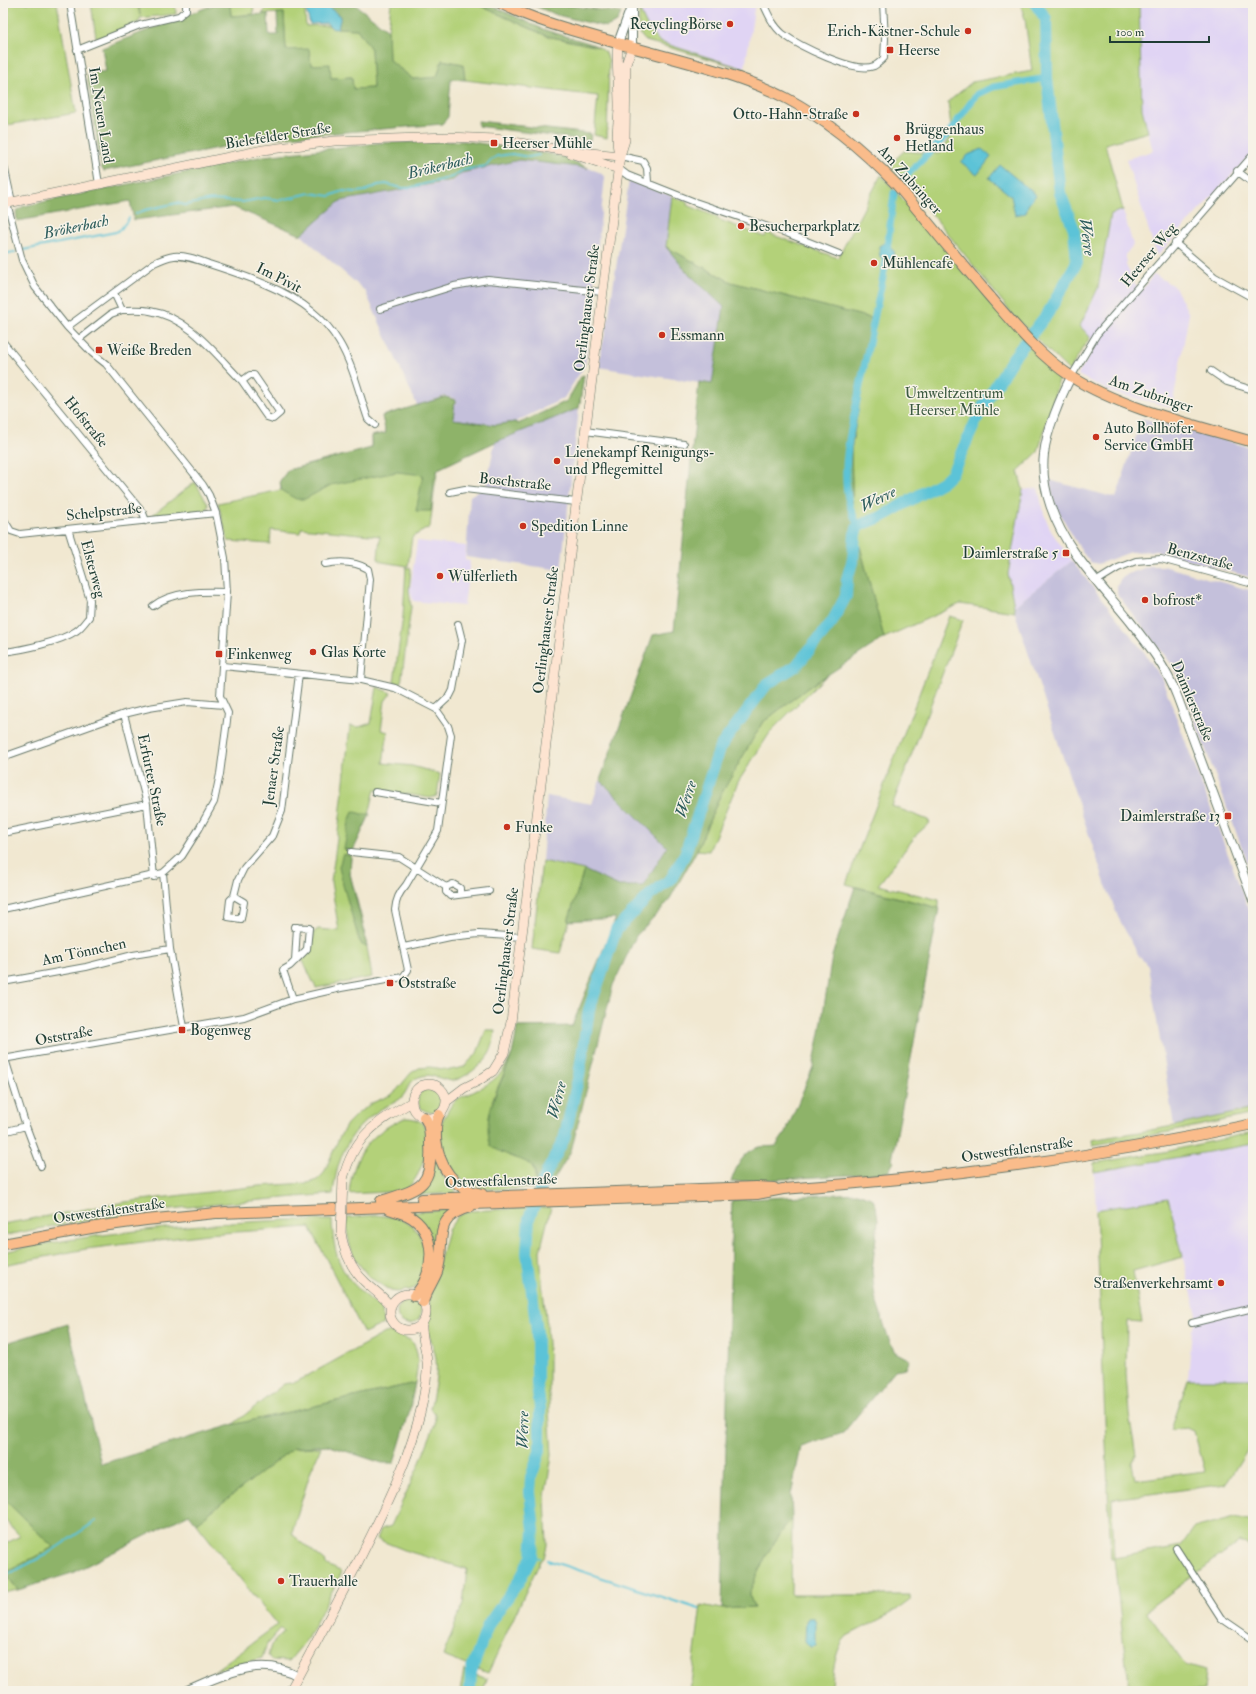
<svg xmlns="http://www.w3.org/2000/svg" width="1256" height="1694" font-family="'IM FELL Double Pica',serif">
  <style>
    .built { fill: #e0d4f4 }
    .industrial { fill: #c4c0db }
    .green { fill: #b3d179; stroke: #698756 }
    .forest { fill: #8eb369; stroke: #56784e }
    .water { fill: #5bc3d7; stroke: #3d8086 }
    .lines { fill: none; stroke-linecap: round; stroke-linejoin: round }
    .stream { stroke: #5bc3d7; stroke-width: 2 }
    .canal { stroke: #5bc3d7; stroke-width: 7 }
    .river { stroke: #5bc3d7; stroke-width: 12 }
    .minor-casing { stroke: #68796b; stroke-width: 8 }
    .tertiary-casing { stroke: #68796b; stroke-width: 10 }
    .secondary-casing { stroke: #68796b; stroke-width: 10 }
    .primary-casing { stroke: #68796b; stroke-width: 12 }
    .minor { stroke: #fff; stroke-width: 6 }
    .tertiary { stroke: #fff; stroke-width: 8 }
    .secondary { stroke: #fde4d1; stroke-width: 9 }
    .primary { stroke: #fabc8b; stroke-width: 10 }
    .secondary-bridge-casing { stroke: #68796b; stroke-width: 10; stroke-linecap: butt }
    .secondary-bridge { stroke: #fde4d1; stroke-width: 9 }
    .poi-dot { fill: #c8321e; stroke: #f7f3e8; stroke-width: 1.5 }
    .labels { text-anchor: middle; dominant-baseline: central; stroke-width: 3; stroke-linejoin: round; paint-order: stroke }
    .poi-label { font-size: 15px; fill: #1f3d34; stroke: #f7f3e8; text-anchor: start }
    .street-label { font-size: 15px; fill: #1f3d34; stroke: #f7f3e8 }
    .park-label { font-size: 15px; fill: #3d5b42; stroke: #f7f3e8 }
    .water-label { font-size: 16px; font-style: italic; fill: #2e5e5d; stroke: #f7f3e8 }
  </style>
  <rect width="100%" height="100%" fill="#f7f3e8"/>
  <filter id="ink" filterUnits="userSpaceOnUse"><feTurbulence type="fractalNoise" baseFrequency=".025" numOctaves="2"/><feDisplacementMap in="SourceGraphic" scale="8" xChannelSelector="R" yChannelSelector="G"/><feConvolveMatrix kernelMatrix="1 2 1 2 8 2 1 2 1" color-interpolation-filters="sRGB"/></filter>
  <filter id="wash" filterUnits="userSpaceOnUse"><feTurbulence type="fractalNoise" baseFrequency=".012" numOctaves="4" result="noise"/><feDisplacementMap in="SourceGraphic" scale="16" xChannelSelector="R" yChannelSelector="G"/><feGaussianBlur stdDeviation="0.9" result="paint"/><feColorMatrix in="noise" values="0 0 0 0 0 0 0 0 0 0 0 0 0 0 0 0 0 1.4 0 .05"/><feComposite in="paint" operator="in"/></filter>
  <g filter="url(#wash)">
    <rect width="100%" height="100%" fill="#f1e8d1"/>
    <path class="built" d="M639,3H755L745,68L660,42L649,30L639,9Z
      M1139,3H1253V152L1157,256L1126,159L1153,151L1142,109Z
      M1123,210L1133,245L1126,254V265L1134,283L1142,290L1154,274L1175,287L1189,314L1172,407L1113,393L1078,375L1096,344L1080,326L1098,288L1111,214Z
      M1038,488L1044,514L1051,531L1072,561L1013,607L1008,574L1023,490Z
      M417,541L466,546L465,560L470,561L464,606L413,601L410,590Z
      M1253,1144V1379H1188L1192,1329L1198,1319L1168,1198L1096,1210L1094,1172Z"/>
    <path class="industrial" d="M519,160L588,168L599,172L605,177L585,365L564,398L515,422L495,425L453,419L456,399L445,396L417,405L365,291L301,235L340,201L453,181L461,173Z
      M629,181L672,196L666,247L687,272L724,306L712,385L598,367L609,315Z
      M579,408L561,570L466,557L470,496L486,486L495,442Z
      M1142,418L1253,448V578L1157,551L1131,552L1098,564L1090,562L1082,552L1055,505L1049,480L1116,498Z
      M1072,561L1144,652L1162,679L1253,921V1109L1174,1126L1148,966L1139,956L1118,917L1105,883L1013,607Z
      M1149,566H1163L1253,591V878L1183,688L1173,666L1117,594V587L1120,580L1126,575Z
      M600,780L667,846L643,886H619L584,870L542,861L547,796L592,804Z"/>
    <path class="green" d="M3,3H57L76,113L7,125L3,102Z
      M91,3H137L140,15L139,3H175L176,14L140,18L139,22L101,38H96Z
      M230,3H253L254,14L231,16Z
      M271,3H304L306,26L328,25L333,29L338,28L357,29L371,49L373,88L353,89L352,77L331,78L286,51L284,13L262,14Z
      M391,3H474L547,36L599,47L606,53L609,61L607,138L594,135L598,96L465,80L463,64L442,60L437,78L413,79L389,60L388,30Z
      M1020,3H1139L1142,109L1148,132L1105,144L1123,210L1111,214L1098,288L1080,326L1090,337L1069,371L1014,316L911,188L889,165L904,151L940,154L952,135L948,102L972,82L1032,71L1025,19Z
      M639,9L649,30L660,42L745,69L646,41C636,34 639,20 639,9Z
      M881,175L1060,376L1038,452L1018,471L1023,490L1008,574L1015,612L960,604L884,638L853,520L851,450L874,319L731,282L666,247L672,196L687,202V205L717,217V219L765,237L767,233L838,258Z
      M584,375L579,408L495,442L438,469L435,485L430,527L412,537L408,566L382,562L378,559L380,536L301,528L300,533L271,530L270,544L228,541L218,503L281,490L280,481L288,470L371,448V436L386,433L382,416L445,397L455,400L453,419L495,425L515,422L518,424L567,401L581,377Z
      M195,482L208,504V507L206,510L151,516Z
      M406,567L411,569L409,590L411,607L401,684L394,682L403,616Z
      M949,616L963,620L892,806L928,820L930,823L917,834L878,885L939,900V908L846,884Z
      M826,676L771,731L738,782L709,851L697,850L719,798L762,723L806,689Z
      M377,687L391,693L385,701L381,730L388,732L383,763L412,766L440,774L437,796L430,798L375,789L368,819L351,854L350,874L363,923L372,977L316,988L302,959L312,947L314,932L318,929L339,931L331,882L340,817L350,726L359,727L371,723Z
      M542,861L584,870L560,953L532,949Z
      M486,1030H495C494,1038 493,1047 489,1054C482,1066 465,1078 452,1081C440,1080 432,1072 419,1077C408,1081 408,1092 400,1099C393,1104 385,1106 378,1111C348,1132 337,1158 333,1194C223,1203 112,1212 3,1236V1224L125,1202L259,1186L308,1183L317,1180L324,1173L339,1138L347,1124L358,1113L372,1103L391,1095L397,1090L411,1073L419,1068L430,1067L450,1070L464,1067L477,1053Z
      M512,1054L492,1101L509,1156C530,1161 537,1165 535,1188C517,1188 490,1192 474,1186C451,1179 438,1149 440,1126C440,1125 451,1105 453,1103C457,1098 464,1096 469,1094C492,1083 501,1077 512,1054Z
      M418 1100a12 12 0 1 1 24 0a12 12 0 1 1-24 0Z
      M1253,1109V1114L1174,1131L1093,1145L1092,1140L1174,1126Z
      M405,1118C412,1118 420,1119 424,1126C432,1142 420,1186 401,1191C397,1193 391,1192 386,1192C373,1193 361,1193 349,1194C352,1157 370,1132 405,1118Z
      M1253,1132V1144L1094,1172V1163L1169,1151Z
      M435,1155C441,1172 442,1179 456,1192L455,1193L418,1195L427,1184Z
      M1168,1198L1183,1257L1133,1271L1142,1322L1127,1321L1126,1373L1129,1414L1136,1455L1132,1463L1135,1480L1205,1471L1194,1431L1187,1428L1171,1430L1188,1379H1253V1440L1226,1484L1112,1499L1114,1558L1181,1546L1194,1528L1235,1517L1253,1521V1548L1240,1541L1146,1611L1185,1665L1206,1671L1204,1691H1129L1114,1559H1111L1096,1210Z
      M551,1207L540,1251L542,1282L547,1326L549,1361V1411L552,1455L545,1496L547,1545L544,1558L540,1561L488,1673L443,1656L463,1604L467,1569L407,1551L377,1539L381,1529L391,1526L419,1465L435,1424V1414L430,1409C434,1391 439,1371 435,1353C433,1345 429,1337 427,1329L430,1315L429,1300L448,1230L458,1216L469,1211Z
      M450,1210L451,1211L437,1233L436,1251H434L413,1212Z
      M376,1215L400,1218L409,1224L418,1232L426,1251L424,1274L418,1286L413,1289L398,1292L391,1291L369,1277L355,1259L350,1246L347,1231V1218Z
      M289,1220H332C334,1266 345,1280 380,1307L382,1311L383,1324L364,1333L310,1227L207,1234L86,1249L3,1265V1252C98,1232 193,1224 289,1220Z
      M397 1312a12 12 0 1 1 24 0a12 12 0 1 1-24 0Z
      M390,1332C396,1335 402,1336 408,1339C422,1346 417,1371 415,1383L232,1425L284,1384L296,1382L385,1333Z
      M321,1447L311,1470L292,1532L293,1535L326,1562L325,1564L342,1572L307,1639L289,1661L271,1660L268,1655L271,1645L284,1631L281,1628L267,1644L262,1658L214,1671L277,1625L196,1523L293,1448Z
      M3,1498L54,1548L5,1573L18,1590L3,1593V1545L20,1536L3,1518Z
      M792,1519L791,1595H910V1600L892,1613L847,1636C835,1647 832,1675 832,1691H690L701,1605L722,1609L754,1607L750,1597V1592C762,1561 770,1544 792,1519Z
      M464,1670L487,1679L483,1691H460Z"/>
    <path class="forest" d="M218,3H230L231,16L268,14L269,35H278L277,13H284L286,50L309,49L311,65L330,64L331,78L352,77L353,89L373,88L371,49L357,29L338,28L341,16L322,3H353L388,30L389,60L413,79L437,77L442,60L463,64L465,80L451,79L448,117L442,124L262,139L104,171L102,169L87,74L106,71L102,48Z
      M474,3H486L545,30L589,43L599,47L547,36Z
      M527,3H553L621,13L617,22L606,27L557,15Z
      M478,121L591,134L590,141L478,126Z
      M465,141L562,156L588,168L519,160L461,173L453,180L340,201L301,235L233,207L134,220L130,201L17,221L16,211L24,206L264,156L379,143Z
      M666,247L731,282L874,319L851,450L853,520L884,638L806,689L762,723L719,798L697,850L668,902L636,936L613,985L571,1151L550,1186H535C538,1161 527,1163 508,1155C503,1153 497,1150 491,1147C480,1113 502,1085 512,1054C514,1045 516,1036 517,1027L572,1026L616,918L568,921L584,870L619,886H643L667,847L600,780L653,635L674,631L699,382L712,384L724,307L687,272Z
      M584,375L579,408L495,442L438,469L434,480L431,511H416L423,475L397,472L331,485L305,499H296L282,491L280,481L288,470L372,448L371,436L386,433L382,416L445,397L455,400L453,419L495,425L515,422L518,424L567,401L581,377Z
      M353,811L361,814H370L353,851L344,849L349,822Z
      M343,854L351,856L350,874L367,946L362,945L359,940L343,885L339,867Z
      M855,887L939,908L892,1160L894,1162L889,1170L883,1173L731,1182C736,1167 743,1151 760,1147C765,1146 771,1147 776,1146L786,1132L813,1067L820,1033L832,956Z
      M857,1193L872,1198L876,1206L878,1221L872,1270L875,1297L890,1343L895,1352L910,1360L906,1368L895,1370L843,1433L801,1447L791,1494L792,1519C771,1544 762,1561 750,1592V1597L754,1607L722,1609L732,1200Z
      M68,1324L101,1464L232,1425L415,1383L409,1413L394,1463H382L327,1445L293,1448L196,1523L189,1514L72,1573L18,1590L5,1573L53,1547L3,1498V1344Z"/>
    <path class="water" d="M304,3H322L341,16L338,28L333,29L327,23L310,24Z
      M982,149L991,157L977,175L961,162L968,155Z
      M1000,165L1036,195L1028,205L1026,213L1015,215L1011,196L989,178Z
      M884,243L894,251L895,258L889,260L887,270L883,269L885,259L880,257L879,246Z
      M808,1618H814L816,1623V1646L810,1647L805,1641L806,1622Z"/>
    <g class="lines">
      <path class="stream" d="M297,196L310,193L330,196L342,191L356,192L365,191L378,185L386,184L402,188H409L452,177L463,170L486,166L491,160L497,156L512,154L529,157L539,155
        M136,214L145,210L177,203L185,205L211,200L242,202L264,198L280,200L295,197
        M23,250L116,232L121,229L129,218
        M3,254L15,252
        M532,1556L540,1558
        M547,1560L699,1609
        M3,1577L47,1554L96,1521"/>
      <path class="canal" d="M903,179L948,134L977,94L993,87L1047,78
        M858,526C855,519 852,512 850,506C843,483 846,457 850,434L885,267L894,193"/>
      <path class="river" d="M470,1691L471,1672L488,1625L519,1581L532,1556L534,1530L530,1492L531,1477L540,1451V1408L537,1385V1332L527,1253L529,1218L547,1172L564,1139L579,1075L589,1010L616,930L650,895L671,879L685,854L720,747L767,684L796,666L821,636L832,622L846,596L847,579L853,559L855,534L858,526L881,517L944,481L952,473L982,408L1013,358L1048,313L1077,262L1074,229L1060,193L1047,78L1046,19L1035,3"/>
    </g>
  </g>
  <g filter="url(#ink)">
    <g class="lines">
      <defs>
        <path id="minor" d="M70,3L99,184
          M763,3C768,14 773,26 783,34C799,46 855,74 874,66C878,64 881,61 884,58L885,39L883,3
          M77,50L140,25L179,16L186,10V3
          M620,156L643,161L647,168L648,182
          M3,161L12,202
          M619,169L627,175L695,202L789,234L839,254
          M1237,171L1253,183
          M1175,243L1215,277L1253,298
          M380,309L454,286L488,280L602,292
          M122,310C131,310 141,309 150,311C189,317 216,355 242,381L250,375H254L280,413L273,419L267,417L242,381
          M67,327L154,263C160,260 167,257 174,256C186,255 198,260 209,264C243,275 286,289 313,312C323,320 333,332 339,342C353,365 359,393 368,419L375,425
          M79,339L111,314L122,310L114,293
          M3,342L143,513L146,521
          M1211,371L1227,382L1253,390
          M1071,377L1097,334L1253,155
          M585,431L684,444
          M450,492L465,489L576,502
          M3,518L11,531L20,534L216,513
          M325,564C340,561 354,561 368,569L370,579L361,680
          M1097,581L1118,568L1136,561L1161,559L1253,584
          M153,606C172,591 204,591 227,592
          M3,652C22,650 60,642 76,631C81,628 85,622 89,617L90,600L68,529
          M436,709L450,696L453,690L462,640L458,624
          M124,714L147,804L154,877
          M3,757L124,714L149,708L187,702L224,705
          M375,792L441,803
          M3,833L147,804
          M351,852L399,857L446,887V892L450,896L489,891
          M163,873L170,949L184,1027
          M446,887L453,884L460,888V894
          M234,896L244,902L241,919L228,917L230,900L234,896L238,880L244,868L272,836L282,811L299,674
          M3,909L163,873L182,856L199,829L214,802L220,774L228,713L220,696L227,592L225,558L216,513L209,495L203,485L106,364L92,353L67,327L35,287L22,260L7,203
          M404,947L450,937L479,934L522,937
          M295,961L297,927
          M3,982L86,967L133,955L170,949
          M293,999L283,970L290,966L307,949L309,928L294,927
          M3,1059L244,1017L293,999L341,988L403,977L408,970L395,910C396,899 399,893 406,885L438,831L451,735L448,726L436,709L395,688L361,680L223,666
          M26,1126L41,1166
          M3,1132L26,1126L5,1059
          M1192,1323L1253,1308
          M1176,1548L1221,1618L1253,1640"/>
        <path id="tertiary" d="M618,43L630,10
          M632,47V3
          M1071,377C1061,396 1046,432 1044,454C1040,489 1055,525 1075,553C1091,576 1111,598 1129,620C1148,644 1166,667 1177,696L1253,900
          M185,1691C221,1676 260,1654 298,1676"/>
        <path id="secondary" d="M618,43C616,64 619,85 619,106C619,121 614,142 620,156
          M570,153L619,169
          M3,204L263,150L334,141L449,137L496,139L561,150L620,156
          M412 1101a17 17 0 1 1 34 0a17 17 0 1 1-34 0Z
          M447,1101L464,1088L478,1081L493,1071L504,1053L511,1022L620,156L625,140L626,64L632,47
          M343,1179C354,1136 375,1123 412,1102
          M341,1233C344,1252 352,1270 366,1283C375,1291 384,1297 391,1307
          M390 1312a18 18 0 1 1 36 0a18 18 0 1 1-36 0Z
          M290,1691C316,1643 342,1595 366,1546C393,1492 422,1432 427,1372C429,1355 421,1340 422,1324"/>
        <path id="primary" d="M500,3C541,24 587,34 631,47C681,61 740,74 786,98C828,120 864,151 897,185C927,221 956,257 986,292C1012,322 1038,355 1072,377C1122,409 1195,425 1253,442
          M439,1115C435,1122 436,1130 436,1139C439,1166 453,1190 482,1194
          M422,1199L756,1187L774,1188
          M381,1201C419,1189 433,1188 430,1144C430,1134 430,1124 424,1117
          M389,1209C395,1211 401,1213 407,1215C438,1230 436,1274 414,1296
          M220,1213L757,1194L783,1189C942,1178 1098,1157 1253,1124
          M3,1244L102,1226L146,1220L226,1212
          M423,1302C426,1291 433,1282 437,1272C447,1244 429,1218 470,1207"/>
      </defs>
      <use href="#minor" class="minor-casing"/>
      <use href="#tertiary" class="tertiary-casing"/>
      <use href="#secondary" class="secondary-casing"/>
      <use href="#primary" class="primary-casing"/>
      <use href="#minor" class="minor"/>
      <use href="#tertiary" class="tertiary"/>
      <use href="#secondary" class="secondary"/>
      <use href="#primary" class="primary"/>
      <defs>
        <path id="secondary-bridge" d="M341,1233L343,1179"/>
      </defs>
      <use href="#secondary-bridge" class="secondary-bridge-casing"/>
      <use href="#secondary-bridge" class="secondary-bridge"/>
    </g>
  </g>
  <g class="poi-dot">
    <circle cx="730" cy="24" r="4"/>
    <circle cx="968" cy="31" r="4"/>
    <rect x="886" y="46" width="8" height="8" rx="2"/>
    <circle cx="856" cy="114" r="4"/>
    <circle cx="897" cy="138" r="4"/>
    <rect x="490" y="139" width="8" height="8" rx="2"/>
    <circle cx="741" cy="226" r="4"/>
    <circle cx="874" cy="263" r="4"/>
    <circle cx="662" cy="335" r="4"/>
    <rect x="95" y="346" width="8" height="8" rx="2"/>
    <circle cx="1096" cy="437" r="4"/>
    <circle cx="557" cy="461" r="4"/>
    <circle cx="523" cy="526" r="4"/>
    <rect x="1062" y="549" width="8" height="8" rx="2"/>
    <circle cx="440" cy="576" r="4"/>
    <circle cx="1145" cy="600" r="4"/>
    <circle cx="313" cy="652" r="4"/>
    <rect x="215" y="650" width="8" height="8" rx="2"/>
    <rect x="1224" y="812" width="8" height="8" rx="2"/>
    <circle cx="507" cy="827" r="4"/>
    <rect x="386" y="979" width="8" height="8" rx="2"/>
    <rect x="178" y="1026" width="8" height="8" rx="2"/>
    <circle cx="1221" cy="1283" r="4"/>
    <circle cx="281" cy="1581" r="4"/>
  </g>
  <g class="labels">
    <g class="poi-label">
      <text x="722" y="24" text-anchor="end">RecyclingBörse</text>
      <text x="960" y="31" text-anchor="end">Erich-Kästner-Schule</text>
      <text x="898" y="50">Heerse</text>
      <text x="848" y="114" text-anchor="end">Otto-Hahn-Straße</text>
      <text x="905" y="129">Brüggenhaus<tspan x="905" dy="17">Hetland</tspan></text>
      <text x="502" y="143">Heerser Mühle</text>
      <text x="749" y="226">Besucherparkplatz</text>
      <text x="882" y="263">Mühlencafe</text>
      <text x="670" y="335">Essmann</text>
      <text x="107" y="350">Weiße Breden</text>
      <text x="1104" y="428">Auto Bollhöfer<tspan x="1104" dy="17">Service GmbH</tspan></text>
      <text x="565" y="452">Lienekampf Reinigungs-<tspan x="565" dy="17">und Pflegemittel</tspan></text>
      <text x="531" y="526">Spedition Linne</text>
      <text x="1058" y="553" text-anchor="end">Daimlerstraße 5</text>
      <text x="448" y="576">Wülferlieth</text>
      <text x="1153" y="600">bofrost*</text>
      <text x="321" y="652">Glas Korte</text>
      <text x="227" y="654">Finkenweg</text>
      <text x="1220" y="816" text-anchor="end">Daimlerstraße 13</text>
      <text x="515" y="827">Funke</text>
      <text x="398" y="983">Oststraße</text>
      <text x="190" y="1030">Bogenweg</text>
      <text x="1213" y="1283" text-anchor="end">Straßenverkehrsamt</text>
      <text x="289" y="1581">Trauerhalle</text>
    </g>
    <g class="street-label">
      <text transform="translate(101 115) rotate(81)">Im Neuen Land</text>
      <text transform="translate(278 136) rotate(-9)">Bielefelder Straße</text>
      <text transform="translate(910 180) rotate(48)">Am Zubringer</text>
      <text transform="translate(1149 255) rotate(-50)">Heerser Weg</text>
      <text transform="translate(279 278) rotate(27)">Im Pivit</text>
      <text transform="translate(587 308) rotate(-83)">Oerlinghauser Straße</text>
      <text transform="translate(1151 394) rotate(19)">Am Zubringer</text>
      <text transform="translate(86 422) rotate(51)">Hofstraße</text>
      <text transform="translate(515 482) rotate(6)">Boschstraße</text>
      <text transform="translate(104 512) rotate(-6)">Schelpstraße</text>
      <text transform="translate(1200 557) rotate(15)">Benzstraße</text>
      <text transform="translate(93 569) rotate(75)">Elsterweg</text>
      <text transform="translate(546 630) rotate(-83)">Oerlinghauser Straße</text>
      <text transform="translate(1192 701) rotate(67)">Daimlerstraße</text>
      <text transform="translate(274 766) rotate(-82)">Jenaer Straße</text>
      <text transform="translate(152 780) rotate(78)">Erfurter Straße</text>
      <text transform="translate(506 951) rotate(-83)">Oerlinghauser Straße</text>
      <text transform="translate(84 952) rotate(-12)">Am Tönnchen</text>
      <text transform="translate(64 1036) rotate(-10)">Oststraße</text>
      <text transform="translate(1017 1150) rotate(-8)">Ostwestfalenstraße</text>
      <text transform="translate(501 1181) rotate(-2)">Ostwestfalenstraße</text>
      <text transform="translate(109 1211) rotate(-8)">Ostwestfalenstraße</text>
    </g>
    <g class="park-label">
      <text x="954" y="393">Umweltzentrum<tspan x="954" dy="17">Heerser Mühle</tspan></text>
    </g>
    <g class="water-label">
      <text transform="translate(440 166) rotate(-14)">Brökerbach</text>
      <text transform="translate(76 227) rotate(-12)">Brökerbach</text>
      <text transform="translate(1087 237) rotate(82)">Werre</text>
      <text transform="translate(878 499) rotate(-26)">Werre</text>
      <text transform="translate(686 799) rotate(-72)">Werre</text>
      <text transform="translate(557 1100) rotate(-76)">Werre</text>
      <text transform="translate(523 1430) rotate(-89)">Werre</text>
    </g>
  </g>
  <rect width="1256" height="1694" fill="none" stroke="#f7f3e8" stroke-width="16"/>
  <path d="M1110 36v6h99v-6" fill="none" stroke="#1f3d34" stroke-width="2"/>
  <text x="1116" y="36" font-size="12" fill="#1f3d34" stroke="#f7f3e8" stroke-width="3" paint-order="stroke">100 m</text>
</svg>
